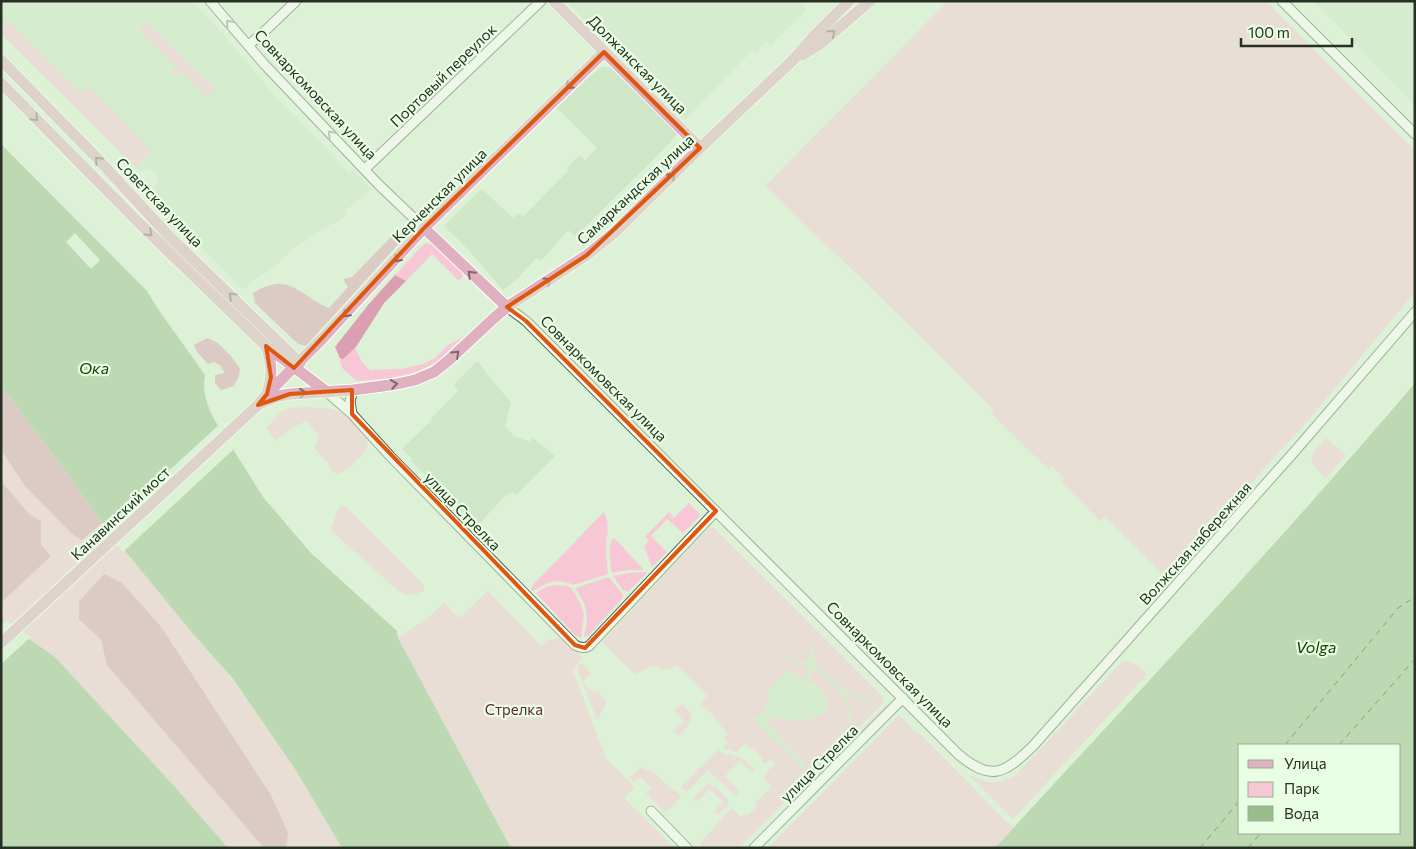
<svg xmlns="http://www.w3.org/2000/svg" width="1416" height="849" font-family="Commissioner,sans-serif">
  <style>
    .built { fill: #cee7c6 }
    .green { fill: #f8c7d5; fill-rule: evenodd }
    .forest { fill: #dc9eb1 }
    .water { fill: #98bc8c; fill-rule: evenodd }
    .pier { fill: #dcf1d6 }
    .lines { fill: none; stroke-linecap: round; stroke-linejoin: round }
    .ferry { stroke: #144300; stroke-width: 1; stroke-dasharray: 6 5; stroke-linecap: butt }
    .minor-casing { stroke: #54664e; stroke-width: 11 }
    .major-casing { stroke: #fff; stroke-width: 13 }
    .minor { stroke: #fff; stroke-width: 9 }
    .major { stroke: #dfb0bf; stroke-width: 11 }
    .oneway { stroke: #949892 }
    .oneway2 { stroke: #7a6a6b }
    .marked { fill: none; stroke: #de570d; stroke-width: 4; stroke-linejoin: round }
    .labels { text-anchor: middle; dominant-baseline: central; stroke-width: 4.5; stroke-linejoin: round; paint-order: stroke }
    .street-label { font-size: 15px; fill: #283026; stroke: #e9ffe3 }
    .park-label { font-size: 15px; fill: #6b223f; stroke: #e9ffe3 }
    .water-label { font-size: 16px; font-style: italic; fill: #144300; stroke: #e9ffe3 }
  </style>
  <rect width="100%" height="100%" fill="#dcf1d6"/>
  <path class="built" d="M1,1H192L219,29L271,91L349,173L353,170L371,189L345,211L347,214L339,220L297,245L271,270L259,276L243,290L149,194L157,184V176L149,168L140,172L136,168L1,34Z
    M565,1H798L807,10L771,45L766,42L756,53L753,50L685,120Z
    M1314,1H1415V106Z
    M602,67H609L679,132L662,151L576,236L568,230L541,261L536,258L518,278L503,290L463,244L444,226L472,198L482,189L513,218L518,213L523,217L569,170L567,168L580,155L585,160L597,148L557,108L591,75Z
    M477,361L511,403L505,426L514,436L530,442L532,437L555,456L516,495L513,492L505,496L477,526L411,461L412,459L402,449L432,420L431,419L458,391L454,384Z
    M804,636L873,700L803,769L738,704Z"/>
  <path class="green" d="M948,1H1266L1413,149L1412,158L1415,159V292L1305,424L1165,577L1105,517L1100,521L1061,482L1064,478L1052,466L1048,469L991,413L994,410L855,272L815,235L765,186Z
    M8,20L81,93L88,86L152,151L136,168L1,34V27Z
    M146,22L216,89L207,98L180,70L179,74L175,76L171,73L172,69L176,67L138,30Z
    M427,243L435,245L464,273L461,279L458,280L432,254L406,281L395,275L423,245Z
    M463,337C455,344 448,352 440,359C416,377 385,379 357,381L342,368L339,356L343,359L355,348L362,362L370,370L402,369L423,364L435,358L448,345Z
    M307,407C317,408 329,407 338,411C350,417 359,430 367,440C368,444 368,444 367,448C363,456 346,471 338,474L331,470L328,463L314,448L319,436L306,421L292,428L275,441L266,428L280,413L289,408Z
    M1326,438L1346,455L1326,478C1305,458 1308,458 1326,438Z
    M1,450L25,486L83,540L102,523L194,635L232,679L295,769L342,848H286L288,833L271,795L162,628L79,619L101,640L108,665L264,848H228L175,787L55,657L1,619V603L51,556L41,544V521L30,515L2,482Z
    M689,503L700,514L699,517L683,533L667,519L651,536L667,552L652,567L644,546L649,541L645,537L669,512L674,518Z
    M342,506H345L424,585V590C415,596 408,597 398,591L332,531L331,529L338,509Z
    M604,512C610,523 607,534 606,545C606,555 607,564 608,574L573,585C559,577 545,583 533,591L531,589L532,586Z
    M713,527L884,698L883,703L739,848L699,847L701,845L700,843L731,808L741,817L744,814L747,816L756,807L754,804L771,787C760,774 765,774 775,764L770,759L765,764L762,761L763,759L753,748L751,749L745,744L737,752L723,748L728,743L724,739L728,733L713,718L714,716L700,704L707,696L677,666L666,670L657,667H650L635,674L602,642L709,528ZM812,644L815,647L813,659L815,661L816,666L826,673L841,689L859,697L872,700L870,702L861,701L845,694L851,711V721L848,724C851,697 833,684 814,668L811,669L809,682C823,687 831,697 826,713L804,721L772,718H769L766,721L767,723L806,765L803,768L752,718C771,714 764,705 769,691C771,684 780,678 784,673L787,671L793,672L805,680L807,668L805,664L798,663L783,658L785,656L796,660L805,662L810,658Z
    M612,539H615L617,541L644,570H628L612,573C610,563 608,549 612,539Z
    M646,572V574L628,592L622,589L613,576L628,573Z
    M609,577L623,595V598L589,635L584,637C589,616 588,606 575,588Z
    M558,585L568,586L572,589L581,605L584,615L581,638L575,635L536,593L548,586Z
    M488,591L541,646L546,641L561,637L582,657L573,671L606,759L635,787L624,798L675,848H511L398,638L428,618L444,603L459,618Z
    M1123,661C1134,660 1139,667 1147,674L1013,819L968,774C988,784 996,786 1016,775Z
    M582,663L592,674L584,680L585,681L584,683L588,689H589L594,693L596,691L607,701C603,707 602,714 597,720L577,668Z
    M682,704L691,714V722L679,736L674,731L684,721L674,711Z
    M886,705L890,706L821,775H817Z
    M899,715L916,733L918,732L1013,828L995,848H768Z
    M718,749L720,752L742,758L754,769L755,773L752,772L740,761L725,776L737,788L738,793L737,795H735L708,770L687,792L681,787Z
    M640,767L647,770H651L674,791L675,790L681,797L671,808L664,812L646,793L651,788L640,777L634,782L630,778Z
    M709,782L713,787L715,786L729,800L728,805L718,815L714,811L723,802L710,789L696,802L693,798Z"/>
  <path class="forest" d="M393,235L398,236L402,240L306,346L298,344L255,303L253,294C257,290 261,288 267,286C293,277 306,299 329,308L348,287L345,283L344,279L352,277Z
    M395,275L406,281L384,303L356,347L343,359L340,358L335,347L368,305Z
    M207,338L218,343L231,356L240,369L239,376L234,386L221,390L215,383V375L225,373L220,365L214,362L208,364L197,352L194,345Z
    M1,386L69,476L102,523L82,540L72,534L25,486L1,450Z
    M1,481L30,515L41,521V544L51,556L1,603Z
    M104,574L121,582L162,628L271,795L288,833L286,848H264L107,665L101,640L79,619V601Z"/>
  <path class="water" d="M1,144L147,291L158,309L205,375C202,391 207,405 214,419L263,497L311,553L397,631L398,638L511,848H342L295,769L233,679L194,635L102,523L69,476L1,386Z
    M1415,383V848H995C1136,694 1280,542 1415,383ZM1240,745H1400V833H1240Z
    M1,619L55,657L175,787L228,848H1Z"/>
  <path class="pier" d="M75,233L100,260L91,269L66,242Z
    M220,424L235,448L123,552L104,530Z
    M6,620L31,637L1,664V624Z"/>
  <g class="lines">
    <path class="ferry" d="M1285,745L1398,608L1415,597
      M1339,745L1415,659
      M1200,848L1240,800
      M1248,848L1261,833"/>
    <defs>
      <path id="minor" d="M210,1L264,64L378,184L424,228
        M1282,1L1415,134
        M249,45L267,29L296,1
        M365,169L541,1
        M507,307L526,321L958,754C991,782 1004,774 1033,746L1295,451L1415,312
        M327,392L352,414L390,456L575,645C580,648 584,649 589,646L716,511
        M352,414L350,401L353,390
        M651,811L687,848
        M754,848L903,698"/>
      <path id="major" d="M554,1L700,148
        M802,55L820,44L870,1
        M1,60L95,156L169,236L300,363
        M1,83L139,223L266,346C272,362 273,377 267,394
        M424,228L507,307
        M266,346L327,392
        M259,404L279,396L290,394L353,390L397,384L415,380L434,372L448,361L494,318L507,307L587,255L614,233L700,148L792,61L815,35L849,1
        M1,643L258,405L267,394L322,339L424,228L604,52"/>
    </defs>
    <use href="#minor" class="minor-casing"/>
    <use href="#major" class="major-casing"/>
    <use href="#minor" class="minor"/>
    <use href="#major" class="major"/>
  </g>
  <defs><path id="oneway-chevron" d="M-2-3.5L2.5 0L-2 3.5" fill="none" stroke-width="1.6" stroke-linecap="round" stroke-linejoin="round" transform="scale(1.25)"/></defs>
  <g class="oneway">
    <use href="#oneway-chevron" transform="translate(229 23) rotate(-132)"/>
    <use href="#oneway-chevron" transform="translate(331 134) rotate(-134)"/>
  </g>
  <g class="oneway2">
    <use href="#oneway-chevron" transform="translate(832 33) rotate(-40)"/>
    <use href="#oneway-chevron" transform="translate(569 86) rotate(136)"/>
    <use href="#oneway-chevron" transform="translate(35 118) rotate(46)"/>
    <use href="#oneway-chevron" transform="translate(98 160) rotate(-133)"/>
    <use href="#oneway-chevron" transform="translate(672 176) rotate(-45)"/>
    <use href="#oneway-chevron" transform="translate(149 233) rotate(44)"/>
    <use href="#oneway-chevron" transform="translate(397 259) rotate(132)"/>
    <use href="#oneway-chevron" transform="translate(471 274) rotate(-135)"/>
    <use href="#oneway-chevron" transform="translate(548 281) rotate(-32)"/>
    <use href="#oneway-chevron" transform="translate(232 296) rotate(-136)"/>
    <use href="#oneway-chevron" transform="translate(346 314) rotate(133)"/>
    <use href="#oneway-chevron" transform="translate(456 354) rotate(-43)"/>
    <use href="#oneway-chevron" transform="translate(394 384) rotate(-9)"/>
    <use href="#oneway-chevron" transform="translate(303 393) rotate(-4)"/>
  </g>
  <path d="M0 0H1416V849H0ZM604,52L700,148L587,255L507,307L526,321L716,511L585,648L575,645L352,414V390L290,394L258,405L267,394L271,377L266,346L294,368L424,228Z" fill="#dcf1d6" fill-opacity=".55" fill-rule="evenodd"/>
  <path class="marked" d="M604,52L700,148L587,255L507,307L526,321L716,511L585,648L575,645L352,414V390L290,394L258,405L267,394L271,377L266,346L294,368L424,228Z"/>
  <g class="labels">
    <g class="street-label">
      <text transform="translate(638 64) rotate(45)">Должанская улица</text>
      <text transform="translate(443 75) rotate(-44)">Портовый переулок</text>
      <text transform="translate(316 94) rotate(47)">Совнаркомовская улица</text>
      <text transform="translate(635 189) rotate(-43)">Самаркандская улица</text>
      <text transform="translate(439 195) rotate(-45)">Керченская улица</text>
      <text transform="translate(160 202) rotate(46)">Советская улица</text>
      <text transform="translate(604 378) rotate(45)">Совнаркомовская улица</text>
      <text transform="translate(463 511) rotate(46)">улица Стрелка</text>
      <text transform="translate(120 513) rotate(-43)">Канавинский мост</text>
      <text transform="translate(1195 543) rotate(-48)">Волжская набережная</text>
      <text transform="translate(890 664) rotate(45)">Совнаркомовская улица</text>
      <text transform="translate(819 763) rotate(-45)">улица Стрелка</text>
    </g>
    <g class="park-label">
      <text x="514" y="709">Стрелка</text>
    </g>
    <g class="water-label">
      <text x="94" y="367">Ока</text>
      <text x="1316" y="646">Volga</text>
    </g>
  </g>
  <rect width="1416" height="849" fill="none" stroke="#283026" stroke-width="5"/>
  <rect x="1238" y="744" width="162" height="90" fill="#e9ffe3" stroke="#9cac97"/>
  <rect x="1248" y="760" width="25" height="8" fill="#dfb0bf" stroke="#9cac97"/>
  <text x="1284" y="769" font-size="15" fill="#283026">Улица</text>
  <rect x="1248" y="782" width="25" height="15" fill="#f8c7d5" stroke="#9cac97"/>
  <text x="1284" y="794" font-size="15" fill="#283026">Парк</text>
  <rect x="1248" y="806" width="25" height="15" fill="#98bc8c" stroke="#9cac97"/>
  <text x="1284" y="819" font-size="15" fill="#283026">Вода</text>
  <path d="M1241 38v8h111v-8" fill="none" stroke="#283026" stroke-width="2.5"/>
  <text x="1248" y="38" font-size="15" fill="#283026" stroke="#e9ffe3" stroke-width="4" paint-order="stroke">100 m</text>
</svg>
